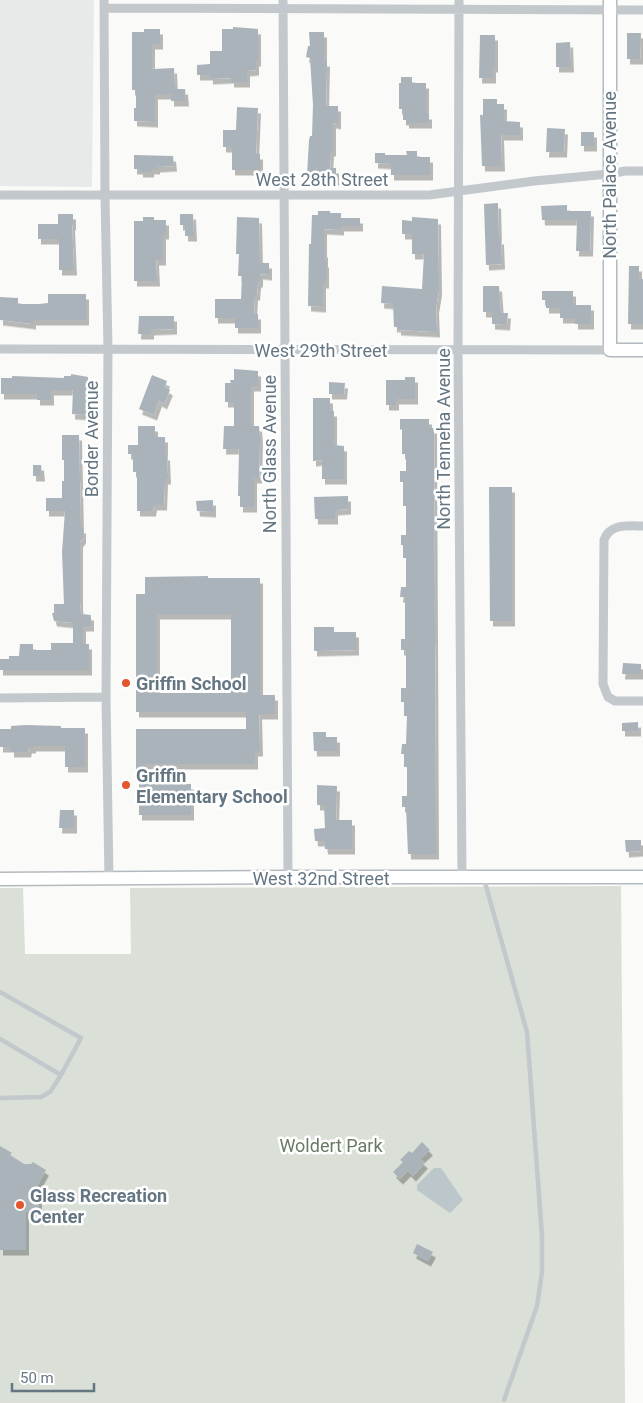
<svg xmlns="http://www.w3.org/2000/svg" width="643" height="1403" font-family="Roboto,sans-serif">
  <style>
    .built { fill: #e8e9e9 }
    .green { fill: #dadfd7 }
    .water { fill: #bbc7cb }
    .building { fill: #aab3b9; fill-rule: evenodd; filter: url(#shadow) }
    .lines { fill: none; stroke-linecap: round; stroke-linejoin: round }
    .secondary-casing { stroke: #b3babf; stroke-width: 15 }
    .lane { stroke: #c3c8cc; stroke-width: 4.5 }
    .street { stroke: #c3c8cc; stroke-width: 9 }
    .secondary { stroke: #fff; stroke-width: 12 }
    .poi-dot { fill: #e4572e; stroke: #fff; stroke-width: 2 }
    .labels { text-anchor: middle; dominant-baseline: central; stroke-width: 5; stroke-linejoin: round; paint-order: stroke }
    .street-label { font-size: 18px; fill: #657683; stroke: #fff }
    .poi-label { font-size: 18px; font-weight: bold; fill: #657683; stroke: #fff; text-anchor: start }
    .park-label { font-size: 18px; fill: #687a64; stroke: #fff }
  </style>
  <defs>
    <filter id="shadow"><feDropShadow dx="3" dy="5.5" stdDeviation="0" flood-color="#0004"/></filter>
  </defs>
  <rect width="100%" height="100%" fill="#fafaf8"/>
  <path class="built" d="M0,0H94L92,187L0,186Z"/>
  <path class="green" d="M621,886L625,1403H0V888H23L25,954H131L130,888Z"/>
  <path class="water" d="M434,1168H441L463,1200L450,1213L417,1190V1185Z"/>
  <path class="building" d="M233,27L258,29V61H256V70L247,71V82H231V78L210,79V75H197V65L210,64V51H222V29H233Z
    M144,29H160V44H152V69L174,68L175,89H185L186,101H171V94H155V122L134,121V108H136V90H132V32H144Z
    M309,32H324V61H327L326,106H338V124L333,123V151H331L330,168H336V180H309L310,175H307L309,140L310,136H312L313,105L310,58L306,57L308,46H310Z
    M627,33H641L640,59H627Z
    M480,35H495V67H493V78H479Z
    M570,42L571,67H556V43Z
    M401,77H412V83H426V114H429V123H406V120H403V109H399V83H401Z
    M483,99H497V104H504V121L520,122V135H501L502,166H482L480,115H483Z
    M237,107L258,108L256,154H260V170H232V147H223V130H236Z
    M547,128L565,129L564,152H546Z
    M581,132H594V146H581Z
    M406,151H417V157H430V175H391V164L375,163V153H385V155H407Z
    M134,155L173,156L174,166L157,167V169H151V172H140V169H134Z
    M498,203L499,239H501L502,264L486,265L484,204Z
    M567,205V211H591L590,251H576L577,220H542L541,206Z
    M318,211H330V213H341V218H360V226H341V230L324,229V252H325V262H326V283H323V307L308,306L309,244H311L312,215H318Z
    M58,214H73V225H72L74,270H59V239H38V224H58Z
    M180,214H193L194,236H185V225H180Z
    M143,217H154V220H166V234H163V260H156L157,281H134V221H143Z
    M237,217L259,218L260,263H269V275L260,274V281L258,283L257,295H255L254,314H258V328H235V318H215V299H241L242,276H238L239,254H236Z
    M412,217L438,219L439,290L436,308L437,332L398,330V327H394L393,304L381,303L382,286L422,289L424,254H412V234H402V220L412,221Z
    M629,266H639V279H643V324H628Z
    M483,286H499L501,313H508L507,325L492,324V312H483Z
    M542,291H573V305H591V324H575V318H560V308H546V300H542Z
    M48,294H86V320H33V324L0,320V297L18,298V304H39L48,303Z
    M139,316H174V329L151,330V334H138Z
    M234,369L258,371V386H251V426H259L260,438L259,478H254V507H240V496H238L239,449H223L224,426H234V402H225V383H231L230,380H234Z
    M71,374L88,377L87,415L72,414L73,390H51V400H37V394H1V378H12V376L64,378V376H71Z
    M152,375L167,381L165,387L170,390L164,404L159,401L154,415L139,409Z
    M405,377H415V399H396V405H386V380H405Z
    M329,382L345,383L344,394H329Z
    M313,398H330V411H334V445L344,446V479H322V460L313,461Z
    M400,419H429V428H434L436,854H408L406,807H402V796H407V767H404V754H401L402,744H406L407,716H404V702H401V688H406V650H401V639H405V597H400L401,587H406V558H403V545H401V535H406V506H403V482H400V471H406V454H402V429L400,430Z
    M138,426H155V437H165V455H167L168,479H165L164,505H154L153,511H137V472H133V454H128V445H138Z
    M62,435H79L81,528H83V538L80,542V604L81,614L91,615V626H83V644H89V670H0V659H9V656H19L20,644H33V650H51V643H73V623L54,621L52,613H54V604H64L62,552L65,511H46V498H62V481H64V460H62Z
    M33,465H41L42,476H33Z
    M489,487H512V621H490Z
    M348,496V509L335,510V519H315L314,497Z
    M213,500V512L197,511L196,501Z
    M208,576V578H260V695H275V714H259L260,751H255V764H145V781H136V729H246V712H136V594H145V577ZM157,614H231V693H157Z
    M314,627H334V632H356V650L314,651Z
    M623,663L641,664V674H622Z
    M638,722V731H622V723Z
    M26,725L61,726V728H85V767H65V746H33V748H29L28,752H11V747H0V729H11V726Z
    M313,732H326V737H337V751H314Z
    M139,784H191V815H139Z
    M317,785L337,786L336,820H352V849H325L324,841H315L314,829L325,828L324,805H317Z
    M60,810H74V828H59Z
    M625,840H641V851L626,852Z
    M422,1142L430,1150L420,1159L425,1163L413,1176L408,1171L400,1179L393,1172L403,1162L400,1160L409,1151L412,1153Z
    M0,1146L12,1153L10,1155L24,1164H31L33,1162L46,1170L31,1197H39V1212H26V1250H0Z
    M417,1244L433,1252L428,1261L413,1253Z"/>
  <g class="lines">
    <defs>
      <path id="secondary" d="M610,0V350H643
        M0,879L288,877H643"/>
    </defs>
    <use href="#secondary" class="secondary-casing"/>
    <path class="lane" d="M484,879L527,1032L542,1236V1272L537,1306L504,1400
      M0,992L81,1038L61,1075
      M0,1039L61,1075L50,1092L41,1097L0,1098"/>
    <path class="street" d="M104,0L105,195L108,349L106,697L109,879
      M283,0L288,877
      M459,0L458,350L462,878
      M104,8L643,10
      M0,195H429L534,181L609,174L625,171H643
      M0,349L610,350
      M643,526C628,526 610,523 604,540L603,684L608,697L615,701H643
      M0,698L106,697"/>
    <use href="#secondary" class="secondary"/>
  </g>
  <g class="poi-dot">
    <circle cx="126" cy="683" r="5"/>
    <circle cx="126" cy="785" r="5"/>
    <circle cx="20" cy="1205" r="5"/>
  </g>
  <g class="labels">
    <g class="street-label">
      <text transform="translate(609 175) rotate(-90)">North Palace Avenue</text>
      <text x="322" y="179">West 28th Street</text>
      <text x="321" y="350">West 29th Street</text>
      <text transform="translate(91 439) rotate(-90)">Border Avenue</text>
      <text transform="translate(443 439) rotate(-90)">North Tenneha Avenue</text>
      <text transform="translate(269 454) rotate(-90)">North Glass Avenue</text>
      <text x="321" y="878">West 32nd Street</text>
    </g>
    <g class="poi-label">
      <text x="136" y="683">Griffin School</text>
      <text x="136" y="775">Griffin<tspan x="136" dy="21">Elementary School</tspan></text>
      <text x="30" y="1195">Glass Recreation<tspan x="30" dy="21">Center</tspan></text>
    </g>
    <g class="park-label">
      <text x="331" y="1145">Woldert Park</text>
    </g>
  </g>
  <path d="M12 1383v8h82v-8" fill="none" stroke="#657683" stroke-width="2.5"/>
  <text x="20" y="1383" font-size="15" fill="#657683" stroke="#ffffff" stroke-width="4" paint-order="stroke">50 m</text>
</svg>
